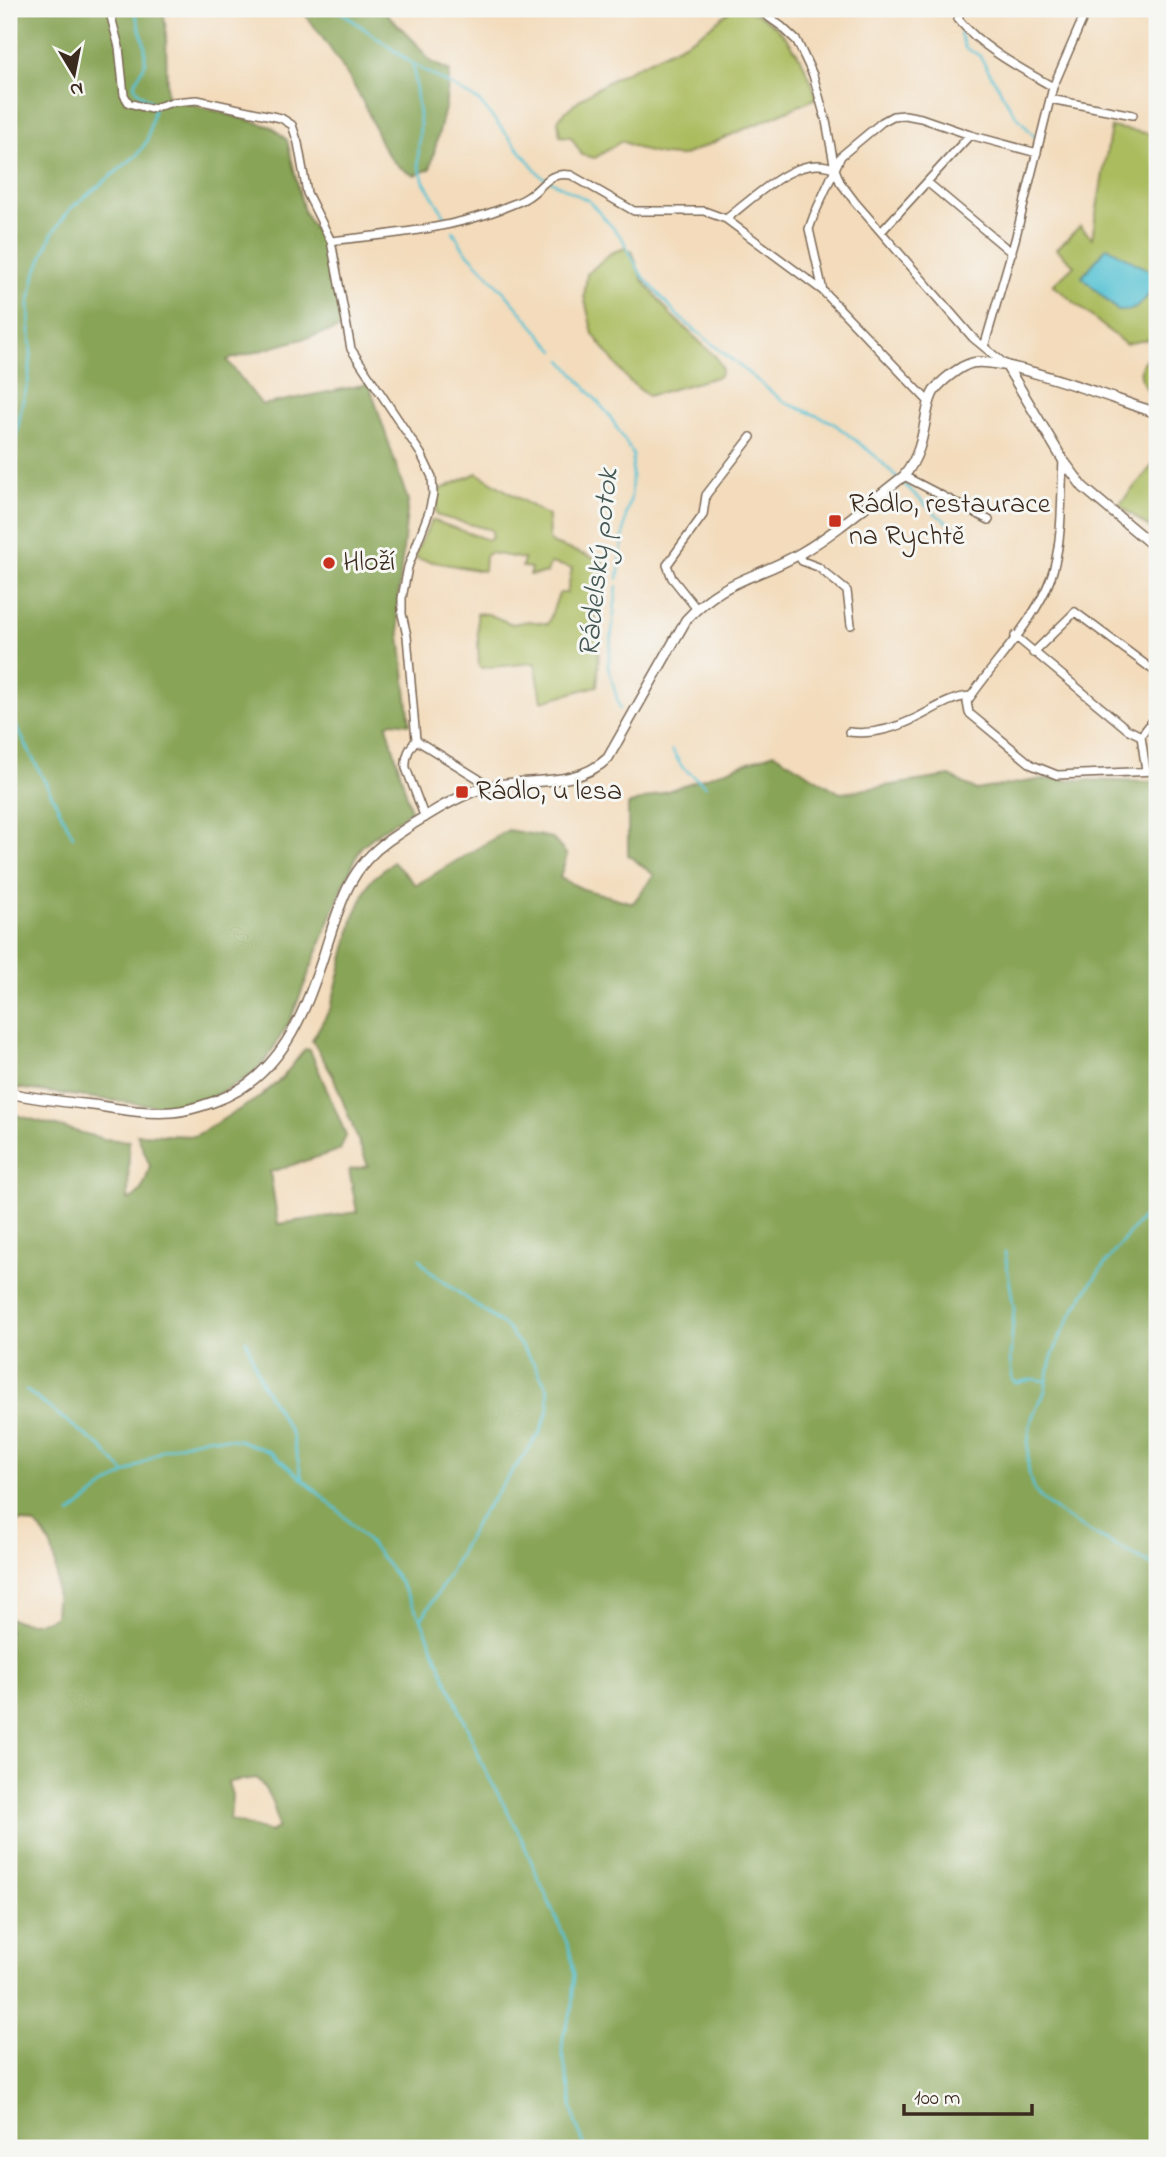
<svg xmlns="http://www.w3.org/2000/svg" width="1166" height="2157" font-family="'Indie Flower',sans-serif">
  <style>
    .green { fill: #abbc5f; stroke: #73733e; stroke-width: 2 }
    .forest { fill: #88a456; stroke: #62673a; stroke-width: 2; fill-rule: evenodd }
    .water { fill: #59c3d4; stroke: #4a7679; stroke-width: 2 }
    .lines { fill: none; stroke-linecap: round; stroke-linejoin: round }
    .stream { stroke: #59c3d4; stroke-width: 2.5 }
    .minor-casing { stroke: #7b6855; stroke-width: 10 }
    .tertiary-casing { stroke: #7b6855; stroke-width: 12 }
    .minor { stroke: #fff; stroke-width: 7 }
    .tertiary { stroke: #fff; stroke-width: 9 }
    .poi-dot { fill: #c8321e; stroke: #f6f6f2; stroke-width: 2.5 }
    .labels { text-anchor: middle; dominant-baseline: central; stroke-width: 6; stroke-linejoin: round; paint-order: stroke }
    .poi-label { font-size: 28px; fill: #3b2a1e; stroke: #f6f6f2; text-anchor: start }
    .water-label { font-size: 30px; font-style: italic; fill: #445855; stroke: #f6f6f2 }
  </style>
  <rect width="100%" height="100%" fill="#f6f6f2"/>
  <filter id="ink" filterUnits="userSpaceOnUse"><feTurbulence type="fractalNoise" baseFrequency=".0143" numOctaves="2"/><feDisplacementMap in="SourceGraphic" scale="14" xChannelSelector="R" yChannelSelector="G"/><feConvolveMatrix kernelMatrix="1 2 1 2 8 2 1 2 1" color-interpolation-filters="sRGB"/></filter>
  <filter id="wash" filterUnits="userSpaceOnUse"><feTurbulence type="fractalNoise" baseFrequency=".00686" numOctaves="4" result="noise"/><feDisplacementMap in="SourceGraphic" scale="28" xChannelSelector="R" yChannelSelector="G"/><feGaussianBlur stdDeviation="1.57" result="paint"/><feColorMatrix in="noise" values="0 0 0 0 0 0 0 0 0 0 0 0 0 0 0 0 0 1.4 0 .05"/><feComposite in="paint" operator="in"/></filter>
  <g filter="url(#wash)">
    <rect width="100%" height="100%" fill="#f3dbbb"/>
    <path class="green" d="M732,9C777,9 806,60 817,98L682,156C660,157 642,151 622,141L595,158L582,155L571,137L560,136L558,120C581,89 653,60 688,41C704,32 718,21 732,9Z
      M1111,127L1157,135V338L1125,344L1053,285L1074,265L1057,249L1080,226L1092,238Z
      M625,248L632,251L642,279L671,315L716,357L722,368L720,376L648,396L628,380L593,334L584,296L587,274L611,253Z
      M1153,353L1157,357V398C1139,386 1133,366 1153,353Z
      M1157,460V533L1119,505Z
      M477,473L548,516L549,540L554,544L603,561C607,574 595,589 595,603C596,630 601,658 597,686L542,701L535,663L481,668L479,666L477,613L488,614L512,624L529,621L548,624L558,596L560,593H567L572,568L550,563L547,573L530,575L531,568L522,567L524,559L490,553L485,556L484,570L482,571L418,559L415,554L432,520L488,540L492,538V530L438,516L436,511L439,490Z"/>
    <path class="forest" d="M9,9H163L166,30L167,97L272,127L287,140L304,212L328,252L342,328L227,360L262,405L369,384L408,501L397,609L410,724L392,722L387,725L411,811L382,830L361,847L343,886L290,1021L266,1060L247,1078L212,1097L172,1108L9,1087Z
      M301,9H382L415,42L431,62L450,71L445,108L430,169L415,175C381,163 379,132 364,104C346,70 324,38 301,9Z
      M774,753L840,793L950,776L976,790L1043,779L1157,782V2148H9V1618C26,1625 39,1625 55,1616C57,1590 61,1544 36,1526C32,1523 24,1522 20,1521L9,1527V1113L104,1139L129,1141L128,1200C144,1193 145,1181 150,1166L137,1134L195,1136L260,1097L282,1078L305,1049L310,1050L346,1135L340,1150L270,1172L278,1224L357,1212L349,1170L368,1166L333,1076L312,1040L331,1007L354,916L370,881L393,862L416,885L508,830L552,838L567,855L560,878L583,889L633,903L654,875L628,855V805ZM257,1778C270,1794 276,1807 278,1828L269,1832L230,1820L232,1795L228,1782Z"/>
    <path class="water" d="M1107,247L1157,275C1157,285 1145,302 1135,308C1131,311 1124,311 1118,311L1082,277Z"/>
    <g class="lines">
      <path class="stream" d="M337,9L413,64L420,124L418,163L424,182L446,218
        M960,33L965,48L979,55L1014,113L1035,137
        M413,64L479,101L541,176L589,201L622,238L641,274L679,317L784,402L832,422L873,454L933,512L956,528
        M453,231L463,248L505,293L555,351
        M562,360L609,415L633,454L631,497L626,515L618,579
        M9,481L22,404L28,383L31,356L29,305L35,275L52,234L70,209L137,155L147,141L155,105L137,91L134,84L145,64V46L134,9
        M617,586L608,666L620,709
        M9,712L73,836
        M672,750L682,767L706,786
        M1157,1201C1116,1248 1076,1295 1053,1354C1048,1367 1048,1382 1043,1396C1040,1402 1036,1408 1033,1415C1027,1434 1024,1476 1036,1492C1053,1517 1128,1551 1157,1568
        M1005,1253L1014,1309L1010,1359L1012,1379L1016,1383L1033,1379L1046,1381
        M420,1259L428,1270L507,1328L533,1362L548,1389L549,1408L540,1433L478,1519L444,1583L422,1618
        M246,1340L263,1386L292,1435L302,1478
        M26,1390L102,1448L125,1473
        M70,1514L104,1487L163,1450L206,1437L239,1440L270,1452L284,1463L340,1512L374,1548L396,1576L421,1619L485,1770L518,1831L570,1950L574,1974L572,2009L563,2037L562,2052L576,2125L586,2148"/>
    </g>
  </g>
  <g filter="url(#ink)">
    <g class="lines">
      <defs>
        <path id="minor" d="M109,9L119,47L124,95L129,103L150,109L173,102L197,100L281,118L292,125L298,143L307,193L331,241L351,349L421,454L432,477L433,494L429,512L408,567L402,598V614L407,636L416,740C409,749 405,756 406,768L425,818
          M757,9L781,26L797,41L813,75L826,121L835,169L840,182L855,202L973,338L1006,365
          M959,16L958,19C983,49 1020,68 1053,87
          M1050,99L1133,115
          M927,182L1012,253
          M726,219C754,198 799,151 835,169
          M881,232L970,135
          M331,241C388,234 447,230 501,209C509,205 518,203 526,198C544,188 546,171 571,175L634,211H704L726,219L823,291L929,402
          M823,291L809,229L814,215L841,156L882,122L893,116L905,115L921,118L970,135L1037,153
          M984,347L1015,240L1053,87L1087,9
          M1063,460C1061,494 1063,533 1054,567C1043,613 994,662 967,702L969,713L1032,765L1057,775L1157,771
          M904,476L989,520
          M798,555L802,561L818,567L847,591L851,625
          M696,608L672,578L667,565L703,515L706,495L751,437
          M1015,636L1127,729L1141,736
          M1033,653L1075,612L1157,673
          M849,732C871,735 895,728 914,719C933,710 950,697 971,696
          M416,740L490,786
          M1146,771L1141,736L1157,715"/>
        <path id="tertiary" d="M1006,365L1063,460L1083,487L1157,549
          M9,1093C36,1099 65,1102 93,1105C119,1109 145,1114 172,1112C186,1111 199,1107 213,1102C280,1079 305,1014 325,951C339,907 348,868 389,840C413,823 463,791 492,786C531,778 576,788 608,758L686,620C723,579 758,578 801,553C838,531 870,502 904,476C919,457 922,440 926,417C928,408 929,399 934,391C941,381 960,366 972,363C1002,356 1122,402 1157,413"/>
      </defs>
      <use href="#minor" class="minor-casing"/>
      <use href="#tertiary" class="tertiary-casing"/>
      <use href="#minor" class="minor"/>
      <use href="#tertiary" class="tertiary"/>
    </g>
  </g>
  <g class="poi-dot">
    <rect x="828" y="514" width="14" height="14" rx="3.5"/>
    <circle cx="329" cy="563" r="7"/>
    <rect x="455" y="785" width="14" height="14" rx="3.5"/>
  </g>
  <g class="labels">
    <g class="poi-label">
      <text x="849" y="505">Rádlo, restaurace<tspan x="849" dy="32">na Rychtě</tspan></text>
      <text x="343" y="563">Hloží</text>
      <text x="476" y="792">Rádlo, u lesa</text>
    </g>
    <g class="water-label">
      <text transform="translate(600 563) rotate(-84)">Rádelský potok</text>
    </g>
  </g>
  <rect width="1166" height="2157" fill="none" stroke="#f6f6f2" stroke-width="35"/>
  <g transform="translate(74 74) rotate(170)" stroke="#f6f6f2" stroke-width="5" paint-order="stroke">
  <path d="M0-5L12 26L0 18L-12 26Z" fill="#3b2a1e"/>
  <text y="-10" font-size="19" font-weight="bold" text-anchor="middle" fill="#3b2a1e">N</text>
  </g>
  <path d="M904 2104v10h128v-10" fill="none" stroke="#3b2a1e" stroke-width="3.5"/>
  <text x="914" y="2104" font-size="21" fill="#3b2a1e" stroke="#f6f6f2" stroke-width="5" paint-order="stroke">100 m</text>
</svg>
